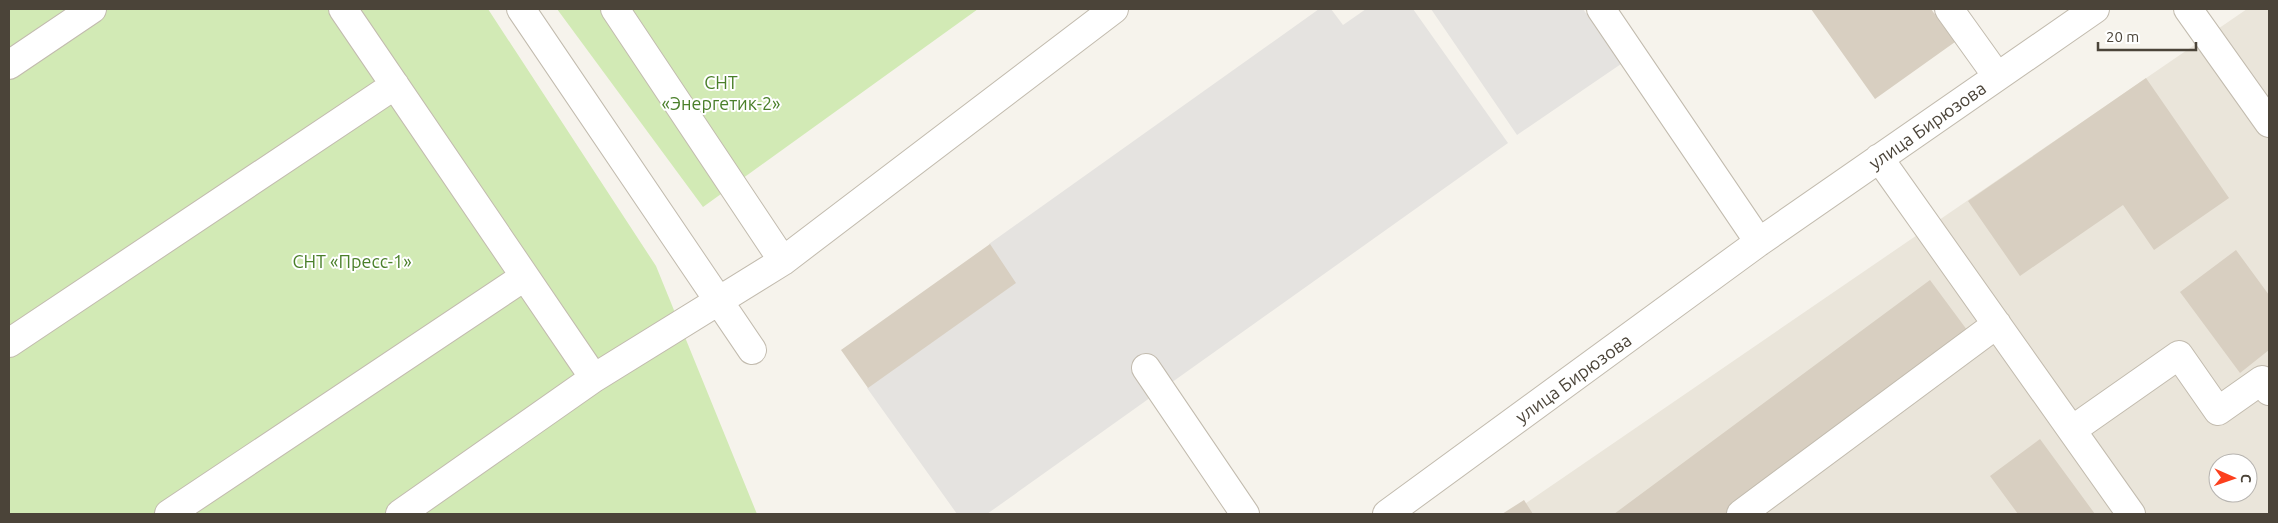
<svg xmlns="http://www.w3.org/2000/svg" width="2278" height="523" font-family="Ubuntu,sans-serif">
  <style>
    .residential { fill: #eae5da; fill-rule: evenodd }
    .green { fill: #d2eab5 }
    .parking { fill: #e5e3e0 }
    .building { fill: #d8cfc1 }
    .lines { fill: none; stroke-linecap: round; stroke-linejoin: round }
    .minor-casing { stroke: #c2bbae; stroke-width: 30 }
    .minor { stroke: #fff; stroke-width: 28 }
    .labels { text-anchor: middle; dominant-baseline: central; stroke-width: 4; stroke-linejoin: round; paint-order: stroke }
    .park-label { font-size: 18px; fill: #4a7f2a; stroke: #fff }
    .street-label { font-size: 18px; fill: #4b4439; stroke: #fff }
  </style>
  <rect width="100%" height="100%" fill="#f6f3ec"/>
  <path class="residential" d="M2247,9H2269V514H1510ZM2218,463H2248V493H2218Z"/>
  <path class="green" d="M9,9H488L656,266L757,514H9Z
    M557,9H978L703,207Z"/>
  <path class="parking" d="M1319,9H1331L1343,25L1366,9H1413L1508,143L987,514H957L867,388L1015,283L989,244Z
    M1431,9H1583L1621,64L1517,135Z"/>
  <path class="building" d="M1811,9H1931L1955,42L1875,99Z
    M2146,78L2229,198L2154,250L2123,205L2020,276L1968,201Z
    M990,244L1016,283L868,388L841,350Z
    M2236,250L2269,295V350L2240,373L2180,292Z
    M1930,280L1970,334L1728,514H1614Z
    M2040,439L2095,514H2018L1990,476Z
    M1524,500L1533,514H1502Z"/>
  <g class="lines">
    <defs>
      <path id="minor" d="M343,9L594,378L400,514
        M521,9L752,350
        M615,9L783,261
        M1601,9L1759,242
        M1949,9L1997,76
        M2188,9L2269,123
        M9,65L92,9
        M1879,158L2131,514
        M9,343L395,85
        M1146,368L1245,514
        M594,378L783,261L1114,9
        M2072,430L2179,355L2218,411L2262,380L2269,391
        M169,514L524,277
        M1387,514L1759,242L2095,9
        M1741,514L1997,324"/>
    </defs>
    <use href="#minor" class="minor-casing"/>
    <use href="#minor" class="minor"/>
  </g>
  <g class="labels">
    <g class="park-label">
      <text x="721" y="82">СНТ<tspan x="721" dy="21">«Энергетик-2»</tspan></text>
      <text x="352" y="261">СНТ «Пресс-1»</text>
    </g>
    <g class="street-label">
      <text transform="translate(1927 125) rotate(-35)">улица Бирюзова</text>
      <text transform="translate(1573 378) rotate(-36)">улица Бирюзова</text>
    </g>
  </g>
  <rect width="2278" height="523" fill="none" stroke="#4b4439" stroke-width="20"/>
  <g transform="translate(2233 478) rotate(92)"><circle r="24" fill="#ffffff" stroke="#b7b4b0"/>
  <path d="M0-4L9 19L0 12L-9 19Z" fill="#fc3f1d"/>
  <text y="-8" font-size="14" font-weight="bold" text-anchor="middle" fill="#4b4439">С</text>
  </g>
  <path d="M2098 42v8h98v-8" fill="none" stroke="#4b4439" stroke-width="2.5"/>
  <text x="2106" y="42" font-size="15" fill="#4b4439" stroke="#ffffff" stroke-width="4" paint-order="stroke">20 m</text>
</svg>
